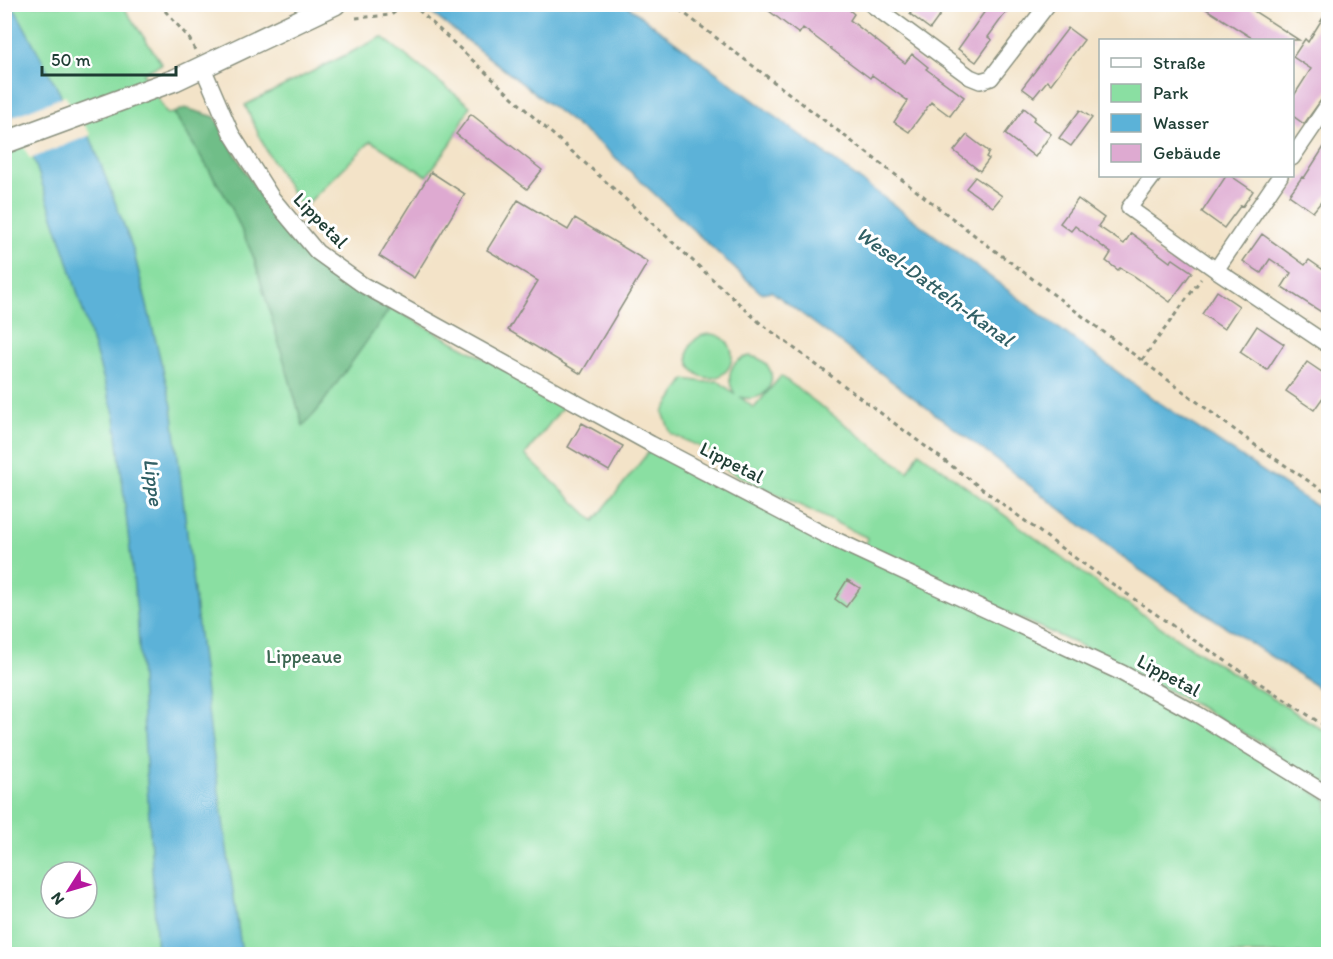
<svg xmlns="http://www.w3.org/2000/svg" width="1333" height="959" font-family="Itim,sans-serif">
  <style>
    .green { fill: #8adfa2; stroke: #548e6b; stroke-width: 1.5; fill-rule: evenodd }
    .forest { fill: #6fbe88; stroke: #477e5e; stroke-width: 1.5 }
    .water { fill: #5bb2d8; stroke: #3d7886; stroke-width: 1.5 }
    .pier { fill: #f3e3c8 }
    .building { fill: #deaad1 }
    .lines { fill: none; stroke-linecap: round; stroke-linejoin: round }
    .street-casing { stroke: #89907e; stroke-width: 18 }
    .secondary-casing { stroke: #89907e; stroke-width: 24 }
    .path { stroke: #89907e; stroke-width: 3; stroke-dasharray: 4.5 4.5; stroke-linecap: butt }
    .street { stroke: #fff; stroke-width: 15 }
    .secondary { stroke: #fff; stroke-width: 21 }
    .labels { text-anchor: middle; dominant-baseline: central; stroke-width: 6; stroke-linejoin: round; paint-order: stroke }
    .street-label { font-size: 20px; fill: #1f3d34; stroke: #fff }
    .park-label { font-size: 20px; fill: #3a6650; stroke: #fff }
    .water-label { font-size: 21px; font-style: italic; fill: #316065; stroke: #fff }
  </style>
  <rect width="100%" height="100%" fill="#fff"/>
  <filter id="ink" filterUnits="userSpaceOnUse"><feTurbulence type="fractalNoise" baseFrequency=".0167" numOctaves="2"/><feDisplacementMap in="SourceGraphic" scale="12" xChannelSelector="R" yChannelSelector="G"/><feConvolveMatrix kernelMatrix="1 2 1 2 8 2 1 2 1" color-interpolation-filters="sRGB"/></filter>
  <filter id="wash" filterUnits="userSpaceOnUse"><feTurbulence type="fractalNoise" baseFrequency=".008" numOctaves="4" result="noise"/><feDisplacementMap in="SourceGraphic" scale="24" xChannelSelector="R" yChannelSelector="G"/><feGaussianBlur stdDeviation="1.35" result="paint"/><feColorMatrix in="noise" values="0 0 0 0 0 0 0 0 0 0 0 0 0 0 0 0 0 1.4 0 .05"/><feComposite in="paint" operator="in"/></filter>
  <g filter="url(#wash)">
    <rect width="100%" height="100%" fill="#f3e3c8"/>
    <path class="green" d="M5,5H122L162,64L143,73L167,114L174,113L229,202L254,258L264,294L340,280L566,403L525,455L594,521L651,449L1111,674L1189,715L1328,801V954H5ZM51,872H87V908H51Z
      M382,37L470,106L452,142L427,176L371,141L302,209L267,152L245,105Z
      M688 356a22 22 0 1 1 44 0a22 22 0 1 1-44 0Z
      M750,356C785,362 774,407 740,397L754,408L781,376L908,472L919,452L1099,585L1186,644L1328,733V788L1271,754L1273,750L1198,706L1088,649L864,548L868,538L716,465L721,456L671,434L663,412L685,379L704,382L718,381L735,394C725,378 729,360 750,356Z"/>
    <path class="forest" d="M185,108L215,117C242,165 273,230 318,264C340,281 366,295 389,310L317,411L303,426L254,258L229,202L174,113Z"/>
    <path class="water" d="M5,5H11L17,13L62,97L91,139L133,249L172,406L211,736L242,954H157L137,613L115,417L66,255L34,160L5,103Z
      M421,5H626L1155,400L1328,514V694L1138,569L994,458L771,291L761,293L604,147Z"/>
    <path class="pier" d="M65,96L91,135L30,159L9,118Z"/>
    <g id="blocks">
      <path class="building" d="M760,4H843L854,14L850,20L905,63L912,54L928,67L926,69L964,97L950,116L931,102L909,132L894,122L908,101L872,75L870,78L803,28L799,34Z
        M917,4H948L930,29L910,14Z
        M990,4H1012L988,37L992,40L976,62L958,49Z
        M1198,4H1243L1299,40H1255Z
        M1329,8V89L1304,124L1293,116V97L1311,69L1293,57L1305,39L1308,42Z
        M1068,28L1084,40L1051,84L1047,81L1034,97L1022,88Z
        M1024,108L1035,117L1033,120L1051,134L1035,157L1005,134Z
        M1080,110L1092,118L1071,146L1059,138Z
        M471,114L542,170L527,189L456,134Z
        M967,135L989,152L986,157L989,159L980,171L954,151Z
        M1329,139V192L1313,212L1289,195L1302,177L1304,178Z
        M431,172L465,194L414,278L379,256Z
        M1226,176H1231L1253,191L1243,206L1241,205L1224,228L1202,212Z
        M975,177L1002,196L993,207L966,188Z
        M1078,199L1104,218L1098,226L1124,244L1131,233L1170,262L1173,259L1192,272L1170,302L1134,276L1120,268L1118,270L1106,261L1111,253L1075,226L1071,231L1060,223Z
        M518,200L568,230L575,218L648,262L581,374L508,330L538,281L487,250Z
        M1262,234L1305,265L1309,260L1329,274V317L1282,287L1291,273L1270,259L1261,273L1243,261Z
        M1217,291L1239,306L1224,329L1202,314Z
        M1257,326L1284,344L1267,370L1240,352Z
        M1307,362L1329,377V389L1314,410L1286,391Z
        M582,423L623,446L609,471L568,447Z
        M847,580L860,588L846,607L835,599Z"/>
    </g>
  </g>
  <g filter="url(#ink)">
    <use href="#blocks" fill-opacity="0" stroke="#89907e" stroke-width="1.5"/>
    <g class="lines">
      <defs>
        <path id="street" d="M871,4L970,77L980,81L991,78L1048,4
          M203,68L231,133L272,198L317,252L363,285L651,444L823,534L1122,673L1197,714L1328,795
          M1292,158L1328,105
          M1153,176L1129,208L1216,270
          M1280,176L1216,270L1328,345"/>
        <path id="secondary" d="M4,143L175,80L335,4"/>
      </defs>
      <use href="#street" class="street-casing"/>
      <use href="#secondary" class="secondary-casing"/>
      <path class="path" d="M159,4L189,38L195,50
        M412,4L540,123L641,213L759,322L1068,553L1183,633L1328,728
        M672,4L986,244L1259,448L1328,494
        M356,18L391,15L406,4
        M1142,360L1201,279"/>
      <use href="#street" class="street"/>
      <use href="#secondary" class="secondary"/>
    </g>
  </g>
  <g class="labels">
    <g class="street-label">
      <text transform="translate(321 220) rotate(46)">Lippetal</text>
      <text transform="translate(732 462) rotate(27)">Lippetal</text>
      <text transform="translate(1169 675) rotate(28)">Lippetal</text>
    </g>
    <g class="park-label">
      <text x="304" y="656">Lippeaue</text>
    </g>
    <g class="water-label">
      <text transform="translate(935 286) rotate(36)">Wesel-Datteln-Kanal</text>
      <text transform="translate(154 482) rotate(83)">Lippe</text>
    </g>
  </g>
  <rect width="1333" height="959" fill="none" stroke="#fff" stroke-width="24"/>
  <rect x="1099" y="39" width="195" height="138" fill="#ffffff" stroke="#a5b1ae" stroke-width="1.5"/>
  <rect x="1111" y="58" width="30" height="9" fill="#ffffff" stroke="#a5b1ae" stroke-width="1.5"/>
  <text x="1153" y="69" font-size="18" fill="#1f3d34">Straße</text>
  <rect x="1111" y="84" width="30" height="18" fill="#8adfa2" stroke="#a5b1ae" stroke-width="1.5"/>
  <text x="1153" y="99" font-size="18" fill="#1f3d34">Park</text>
  <rect x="1111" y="114" width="30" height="18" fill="#5bb2d8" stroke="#a5b1ae" stroke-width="1.5"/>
  <text x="1153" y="129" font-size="18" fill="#1f3d34">Wasser</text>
  <rect x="1111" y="144" width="30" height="18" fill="#deaad1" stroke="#a5b1ae" stroke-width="1.5"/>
  <text x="1153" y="159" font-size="18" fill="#1f3d34">Gebäude</text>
  <g transform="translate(69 890) rotate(233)"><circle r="28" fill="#ffffff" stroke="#a5b1ae" stroke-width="1.5"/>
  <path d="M0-4.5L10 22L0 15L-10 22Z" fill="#b5179e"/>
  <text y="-9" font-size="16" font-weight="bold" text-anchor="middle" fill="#1f3d34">N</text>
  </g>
  <path d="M42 66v9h134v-9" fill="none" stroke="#1f3d34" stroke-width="3"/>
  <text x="51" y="66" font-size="18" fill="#1f3d34" stroke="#ffffff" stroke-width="4.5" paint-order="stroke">50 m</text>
</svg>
